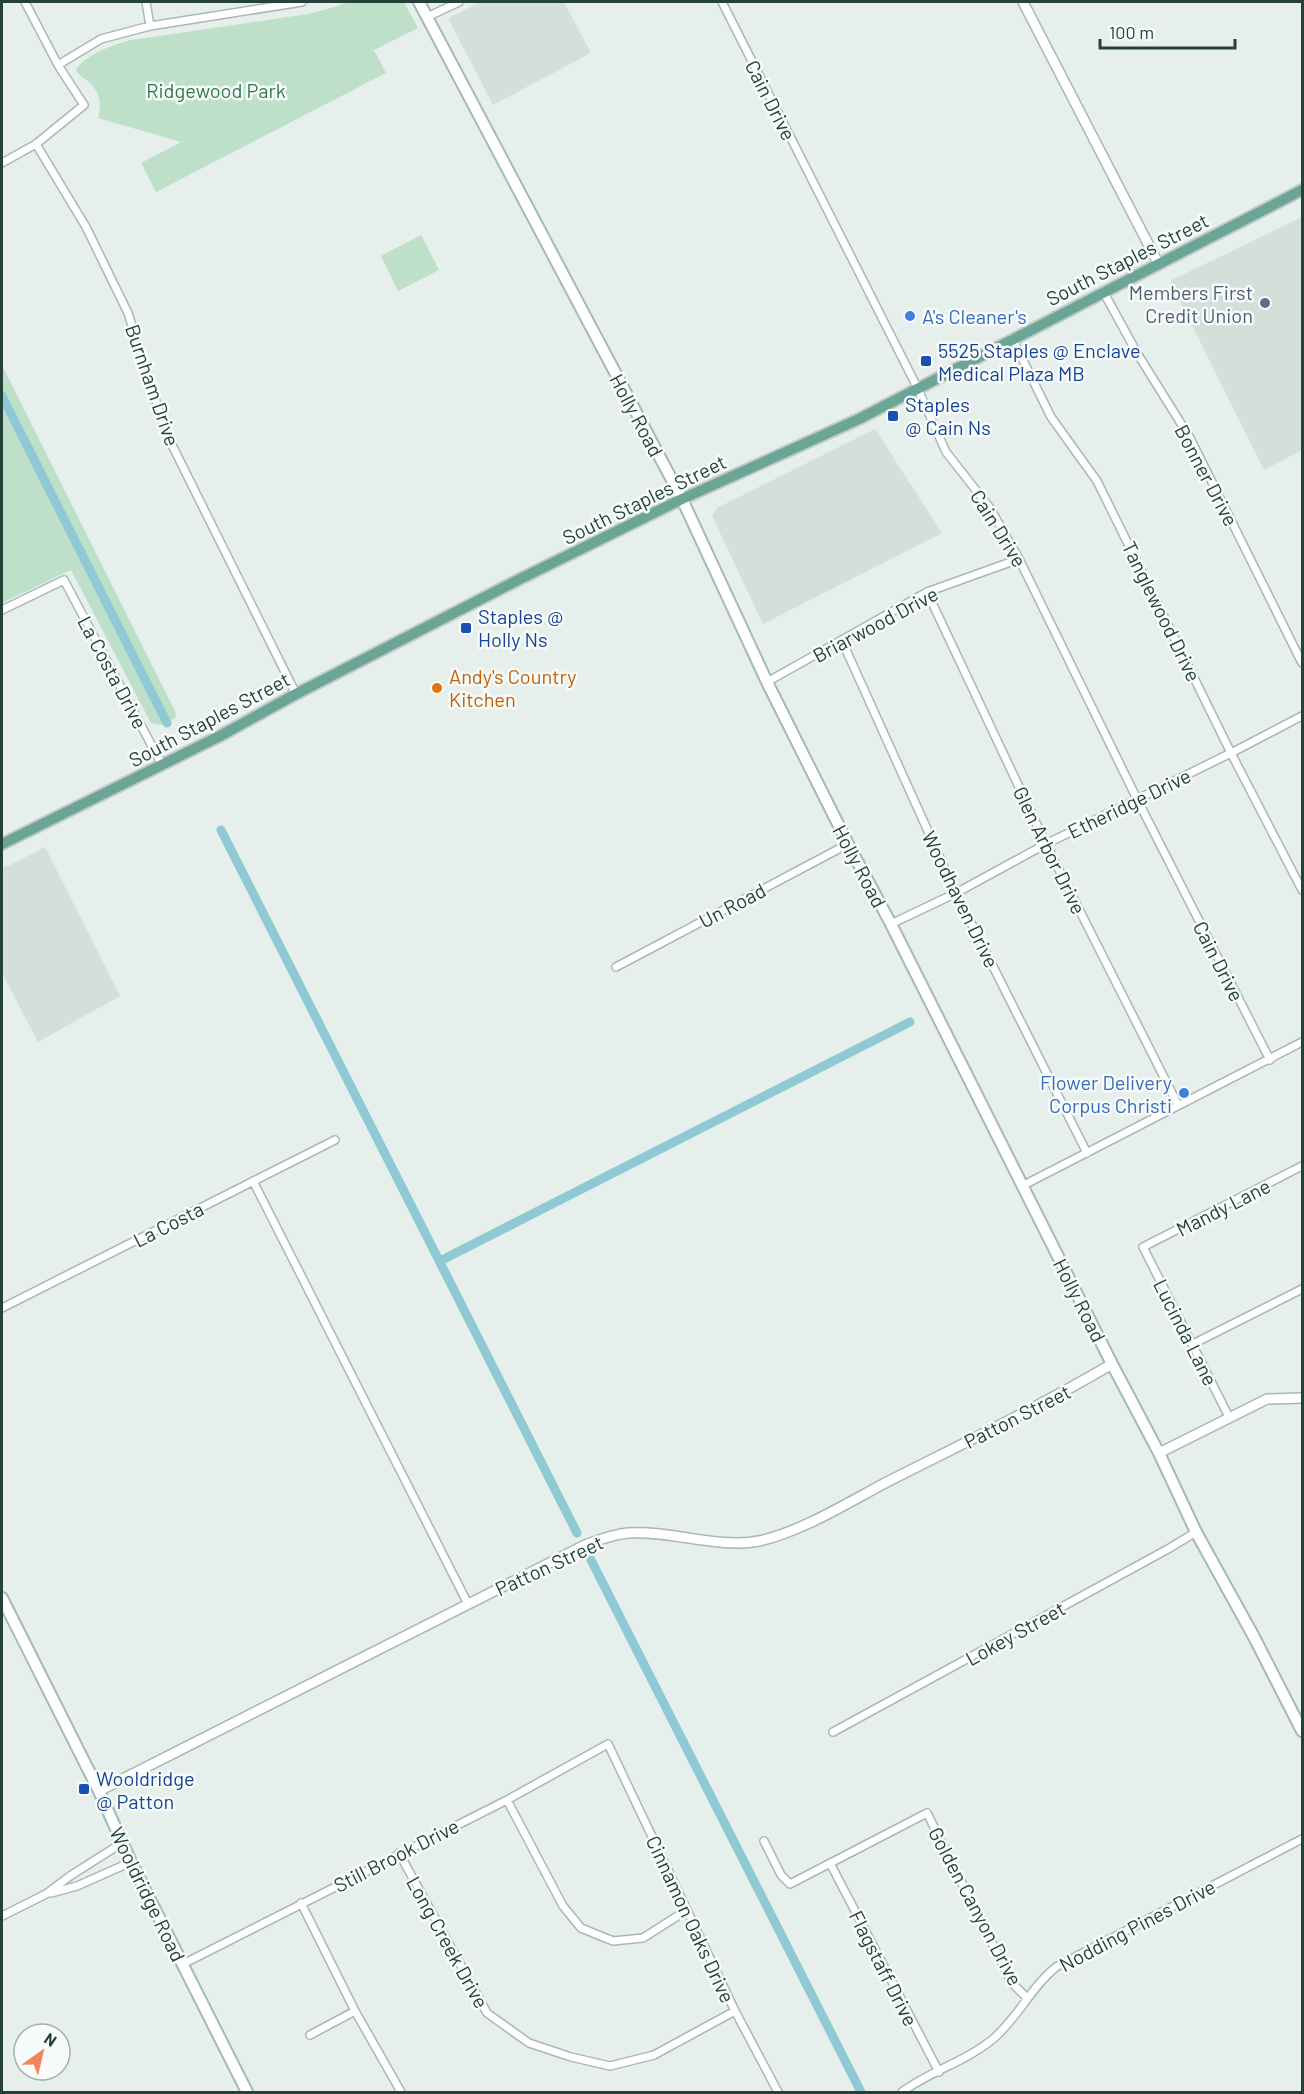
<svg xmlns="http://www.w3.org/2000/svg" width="1304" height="2094" font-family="Barlow,sans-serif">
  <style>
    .built { fill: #d4dfda }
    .green { fill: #bfe0c8 }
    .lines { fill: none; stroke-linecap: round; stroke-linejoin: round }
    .canal { stroke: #8ec9d4; stroke-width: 9 }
    .minor-casing { stroke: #a8b8b2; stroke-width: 10 }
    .tertiary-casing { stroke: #a8b8b2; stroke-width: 12 }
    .secondary-casing { stroke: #a4bbb3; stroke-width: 14 }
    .primary-casing { stroke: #c2cac8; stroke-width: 14 }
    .minor { stroke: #fff; stroke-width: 7 }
    .tertiary { stroke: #fff; stroke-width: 9 }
    .secondary { stroke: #fff; stroke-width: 10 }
    .primary { stroke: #6aa596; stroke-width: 10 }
    .service-dot { fill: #5c6f8a; stroke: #f7fbf9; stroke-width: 2 }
    .shop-dot { fill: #3f7fe0; stroke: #f7fbf9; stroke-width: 2 }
    .transit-dot { fill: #1a4fb4; stroke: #f7fbf9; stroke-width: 2 }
    .food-dot { fill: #e8710a; stroke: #f7fbf9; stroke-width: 2 }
    .labels { text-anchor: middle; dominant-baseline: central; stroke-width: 5; stroke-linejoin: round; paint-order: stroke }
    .park-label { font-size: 20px; fill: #2d7a4b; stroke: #f7fbf9 }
    .street-label { font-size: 20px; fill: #24423a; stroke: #f7fbf9 }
    .service-label { font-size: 20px; fill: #4e5e75; stroke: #f7fbf9; text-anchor: end }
    .shop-label { font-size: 20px; fill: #366cbe; stroke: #f7fbf9; text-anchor: start }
    .transit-label { font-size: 20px; fill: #164399; stroke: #f7fbf9; text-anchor: start }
    .food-label { font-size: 20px; fill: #c56008; stroke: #f7fbf9; text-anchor: start }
  </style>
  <rect width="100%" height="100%" fill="#e6efeb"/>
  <path class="built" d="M481,2H564L591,53L493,105L448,18Z
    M1302,217V450L1264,470L1170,281Z
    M875,429L942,533L763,624L712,516L717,508Z
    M45,847L120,996L38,1042L2,973V869Z"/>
  <path class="green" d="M347,2H404L418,28L374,50L386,73L156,192L141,163L181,142L98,118C102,105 100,94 91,84C85,78 80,77 76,70C84,55 115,44 131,40L308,14L335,7Z
    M421,235L439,270L398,291L381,256Z
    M2,365L176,713L175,718L160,725L151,723L71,570L2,603Z"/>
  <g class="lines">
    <path class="canal" d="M2,396L167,723
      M221,830L577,1533
      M440,1261L910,1022
      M590,1558L861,2092"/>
    <defs>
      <path id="minor" d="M146,2L150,26
        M722,2L917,387L946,452L990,508L1019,559L1137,799L1270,1060
        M427,17L459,2
        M58,65L101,39L150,26L302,2
        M36,144L86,227L128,313L166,433L296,694
        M2,163L36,144L84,105L58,65L25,2
        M1103,291L1137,353L1190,438L1302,663
        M1012,338L1051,417L1097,481L1231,753L1302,890
        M927,592L1046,844L1178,1105
        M2,610L64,580L162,765
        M842,641L956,893L1087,1153
        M767,682L927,592L1019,559
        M891,924L956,893L1046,844L1231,753L1302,716
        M616,967L848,844
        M253,1181L468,1604
        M1022,1186L1302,1042
        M2,1308L335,1140
        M1193,1344L1302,1289
        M1229,1417L1143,1247L1302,1166
        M833,1732L1168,1549L1196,1532
        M507,1800L563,1906L581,1928L613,1941L643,1938L687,1910
        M764,1841L781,1875L790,1884L927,1813L1012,1983L1027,1998
        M399,1853L487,2013L529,2043L571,2057L610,2066L654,2055L735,2011
        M830,1863L939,2072
        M51,1893L77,1886L131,1862
        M301,1903L355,2011L401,2092
        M2,1916L46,1894L70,1876L122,1843
        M183,1964L507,1800L608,1744L735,2011L778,2092
        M310,2035L355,2011
        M902,2092C930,2071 965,2062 993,2039C1018,2018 1031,1987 1056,1967L1302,1839"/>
      <path id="tertiary" d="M1023,2L1158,263
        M1159,1453L1267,1399L1302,1398
        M99,1791L585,1545C599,1540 613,1534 628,1533C670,1530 719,1549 759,1541C801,1532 849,1502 887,1482C962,1444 1039,1407 1112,1364"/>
      <path id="secondary" d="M419,2L682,499L767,682L848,844L891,924L1112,1364L1159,1453L1196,1532L1254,1637L1302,1731
        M2,1598L99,1791L131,1862L247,2092"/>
      <path id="primary" d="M2,844L220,736L296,694L520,579L682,499L859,419L1302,190"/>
    </defs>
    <use href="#minor" class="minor-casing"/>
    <use href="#tertiary" class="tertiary-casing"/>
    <use href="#secondary" class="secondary-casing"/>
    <use href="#primary" class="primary-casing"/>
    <use href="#minor" class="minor"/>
    <use href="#tertiary" class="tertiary"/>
    <use href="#secondary" class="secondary"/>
    <use href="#primary" class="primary"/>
  </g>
  <circle class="service-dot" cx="1265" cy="303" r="6"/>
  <g class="shop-dot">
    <circle cx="910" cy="316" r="6"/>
    <circle cx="1184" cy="1093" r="6"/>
  </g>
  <g class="transit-dot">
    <rect x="920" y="355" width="12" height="12" rx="3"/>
    <rect x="887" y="410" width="12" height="12" rx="3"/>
    <rect x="460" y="622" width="12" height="12" rx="3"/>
    <rect x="78" y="1783" width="12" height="12" rx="3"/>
  </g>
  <circle class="food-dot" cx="437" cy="688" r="6"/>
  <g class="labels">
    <g class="park-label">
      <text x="216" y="90">Ridgewood Park</text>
    </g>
    <g class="street-label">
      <text transform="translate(771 100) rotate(63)">Cain Drive</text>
      <text transform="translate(1127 259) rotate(-27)">South Staples Street</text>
      <text transform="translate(153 385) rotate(71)">Burnham Drive</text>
      <text transform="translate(637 415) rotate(62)">Holly Road</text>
      <text transform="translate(1207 475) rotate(62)">Bonner Drive</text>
      <text transform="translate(644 499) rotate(-26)">South Staples Street</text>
      <text transform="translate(999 528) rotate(58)">Cain Drive</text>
      <text transform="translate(1162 611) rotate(64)">Tanglewood Drive</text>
      <text transform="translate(875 624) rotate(-28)">Briarwood Drive</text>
      <text transform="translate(113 672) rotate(62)">La Costa Drive</text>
      <text transform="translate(209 719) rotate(-28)">South Staples Street</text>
      <text transform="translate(1129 803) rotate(-26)">Etheridge Drive</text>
      <text transform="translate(1050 850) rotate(64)">Glen Arbor Drive</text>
      <text transform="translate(860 866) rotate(62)">Holly Road</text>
      <text transform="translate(961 899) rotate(64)">Woodhaven Drive</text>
      <text transform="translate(732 905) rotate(-28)">Un Road</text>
      <text transform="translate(1219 961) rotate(63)">Cain Drive</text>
      <text transform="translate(1223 1207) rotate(-27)">Mandy Lane</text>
      <text transform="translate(168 1224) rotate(-27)">La Costa</text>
      <text transform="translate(1080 1300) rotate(63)">Holly Road</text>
      <text transform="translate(1186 1332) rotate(63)">Lucinda Lane</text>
      <text transform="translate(1017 1416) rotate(-27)">Patton Street</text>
      <text transform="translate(549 1565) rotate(-25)">Patton Street</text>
      <text transform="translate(1015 1633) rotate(-29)">Lokey Street</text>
      <text transform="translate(396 1855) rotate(-27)">Still Brook Drive</text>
      <text transform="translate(148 1894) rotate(64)">Wooldridge Road</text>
      <text transform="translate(976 1906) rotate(62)">Golden Canyon Drive</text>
      <text transform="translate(691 1919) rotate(65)">Cinnamon Oaks Drive</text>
      <text transform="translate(1137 1925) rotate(-28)">Nodding Pines Drive</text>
      <text transform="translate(448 1942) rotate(61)">Long Creek Drive</text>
      <text transform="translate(884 1968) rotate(63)">Flagstaff Drive</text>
    </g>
    <g class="service-label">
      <text x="1253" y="292">Members First<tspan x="1253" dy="23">Credit Union</tspan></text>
    </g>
    <g class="shop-label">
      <text x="922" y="316">A's Cleaner's</text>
      <text x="1172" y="1082" text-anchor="end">Flower Delivery<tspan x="1172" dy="23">Corpus Christi</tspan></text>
    </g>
    <g class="transit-label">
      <text x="938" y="350">5525 Staples @ Enclave<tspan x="938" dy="23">Medical Plaza MB</tspan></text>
      <text x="905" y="404">Staples<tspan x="905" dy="23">@ Cain Ns</tspan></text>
      <text x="478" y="616">Staples @<tspan x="478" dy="23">Holly Ns</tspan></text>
      <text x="96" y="1778">Wooldridge<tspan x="96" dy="23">@ Patton</tspan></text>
    </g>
    <g class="food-label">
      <text x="449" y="676">Andy's Country<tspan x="449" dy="23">Kitchen</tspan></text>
    </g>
  </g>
  <rect width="1304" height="2094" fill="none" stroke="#24423a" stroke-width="6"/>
  <g transform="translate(42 2052) rotate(34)"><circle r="28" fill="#f7fbf9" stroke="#a3b1ad" stroke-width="1.5"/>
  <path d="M0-4.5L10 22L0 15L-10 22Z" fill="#f4845f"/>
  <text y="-9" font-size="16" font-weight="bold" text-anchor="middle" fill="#24423a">N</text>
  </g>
  <path d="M1100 39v9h135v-9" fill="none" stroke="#24423a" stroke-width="3"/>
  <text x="1109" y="39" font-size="18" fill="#24423a" stroke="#f7fbf9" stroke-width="4.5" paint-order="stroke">100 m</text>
</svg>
